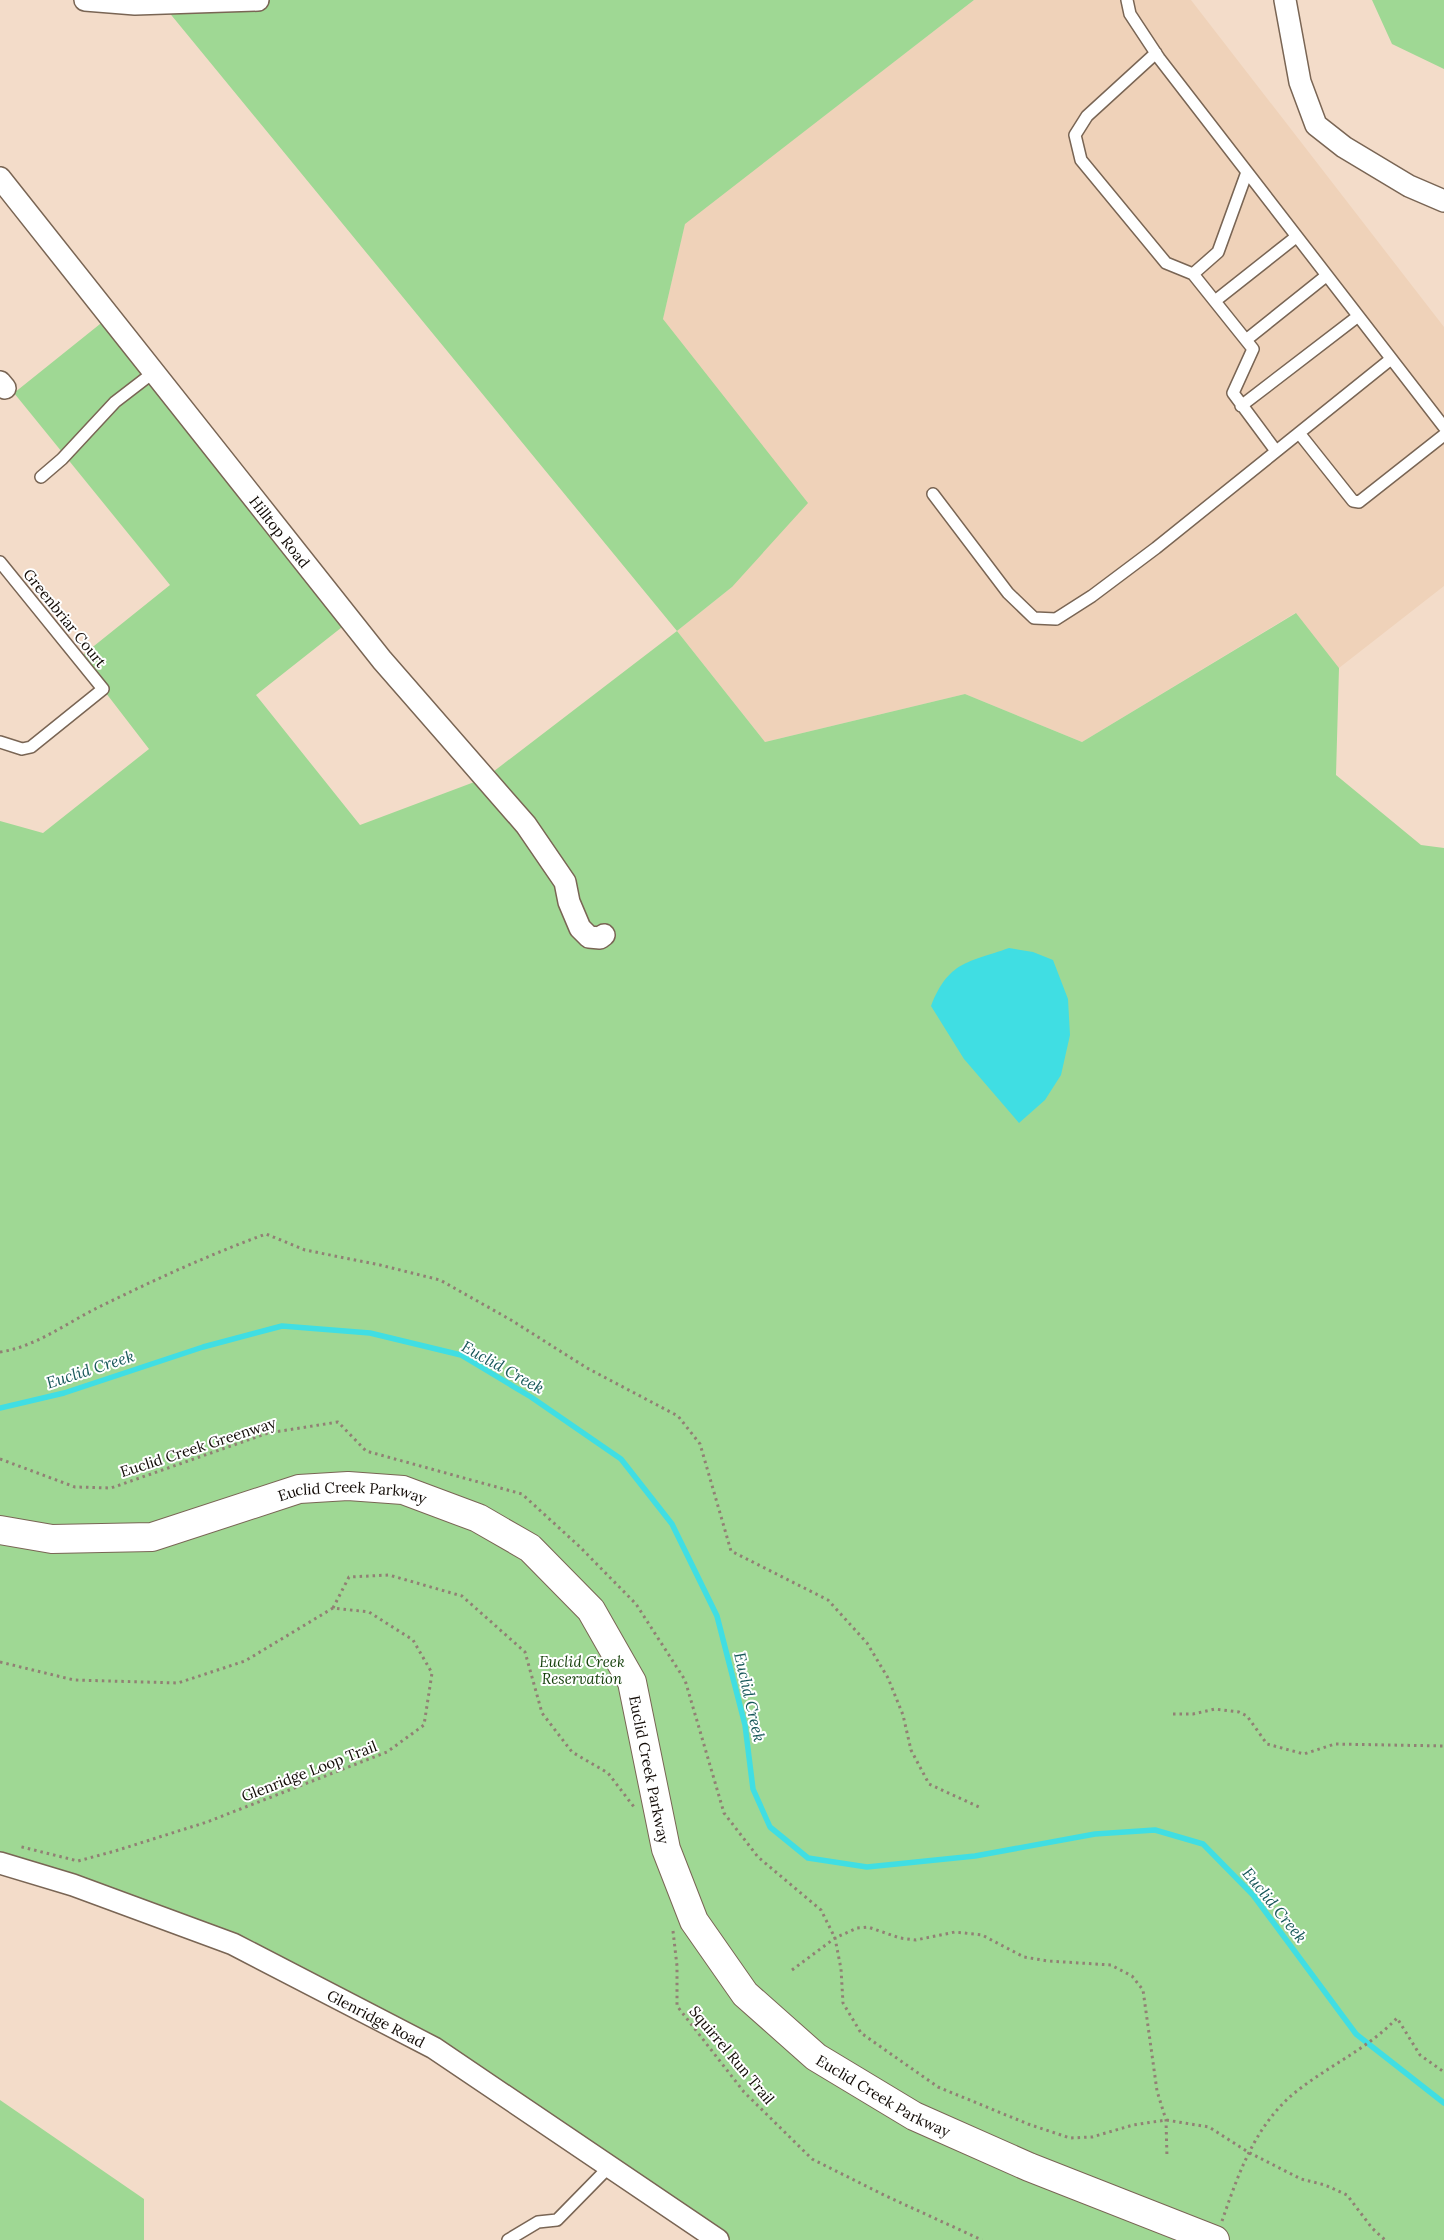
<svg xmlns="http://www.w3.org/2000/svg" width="1444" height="2240" font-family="Lora,serif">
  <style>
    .built { fill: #efd2b9 }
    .green { fill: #9fd894 }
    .water { fill: #40dee3 }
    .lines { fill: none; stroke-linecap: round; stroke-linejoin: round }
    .stream { stroke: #40dee3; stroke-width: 5.5 }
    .lane-casing { stroke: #796554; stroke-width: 14 }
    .street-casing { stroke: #796554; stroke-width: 24 }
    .secondary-casing { stroke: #796554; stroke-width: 30 }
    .path { stroke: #918074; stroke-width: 3; stroke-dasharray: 2.5 4; stroke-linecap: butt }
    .lane { stroke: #fff; stroke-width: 11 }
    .street { stroke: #fff; stroke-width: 21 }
    .secondary { stroke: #fff; stroke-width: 28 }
    .labels { text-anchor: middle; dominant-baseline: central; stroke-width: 4; stroke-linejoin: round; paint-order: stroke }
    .street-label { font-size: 15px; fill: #110a05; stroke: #fff }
    .park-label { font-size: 15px; font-style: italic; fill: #143f0a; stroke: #fff }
    .water-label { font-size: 16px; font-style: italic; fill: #18585a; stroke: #fff }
  </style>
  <rect width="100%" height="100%" fill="#f3dcc9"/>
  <path class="built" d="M974,0H1191L1444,327V586L1339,668L1295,613L1082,742L965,694L765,742L677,631L732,587L663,318L685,223Z"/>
  <path class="green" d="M85,0H974L685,224L663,319L808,503L732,587L677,631L765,742L965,694L1082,742L1296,613L1339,668L1336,775L1421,845L1444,848V2240H718L466,2069L233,1944L0,1863V821L43,833L149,749L79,658L170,585L14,393L110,316L351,620L256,695L360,825L485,778L677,631L163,5Z
    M1372,0H1444V69L1392,44Z
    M0,2100L144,2199V2240H0Z"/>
  <path class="water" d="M1009,948L1033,952L1053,960L1068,999L1070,1035L1061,1075L1045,1100L1019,1123L964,1059L931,1006C949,961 967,963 1009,948Z"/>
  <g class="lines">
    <path class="stream" d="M0,1408L64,1393L203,1347L282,1326L370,1333L461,1355L531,1397L621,1459L672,1524L717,1616L745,1725L753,1789L770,1827L808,1858L867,1867L975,1856L1095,1834L1155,1830L1203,1844L1253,1895L1356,2034L1444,2103"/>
    <defs>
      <path id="lane" d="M1127,0L1130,14L1159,58L1444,427
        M1156,53L1087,116L1075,135L1081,160L1166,263L1193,274L1218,252L1247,172
        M1193,274L1253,349L1233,393L1276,451
        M1215,301L1296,237
        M1246,340L1326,276
        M1241,406L1357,317
        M1299,433L1353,501L1359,502L1444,435
        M41,477L62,459L115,402L154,372
        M933,494L1008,593L1034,618L1056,619L1092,596L1156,548L1391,359
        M0,562L103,689L31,747L22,749L0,742
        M508,2240L538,2222L557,2220L609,2167"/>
      <g id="street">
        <path d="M85,0L135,4L258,0"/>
        <path d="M1285,0L1300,82L1316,125L1344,147L1409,186L1444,201"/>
        <path id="s1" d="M0,178L382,660L526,825L565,882L569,902L580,928L589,937L600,938L604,935"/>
        <path d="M0,382L5,388"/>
        <path id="s2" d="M0,1863L73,1885L233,1944L434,2048L718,2240"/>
      </g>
      <g id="secondary">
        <path id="s3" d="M0,1530L52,1539L152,1537L299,1489L348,1486L403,1490L478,1518L530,1548L591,1610L632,1682L666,1849L694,1921L745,1994L816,2057L914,2116L1029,2167L1215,2240"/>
      </g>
    </defs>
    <use href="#lane" class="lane-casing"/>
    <use href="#street" class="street-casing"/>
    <use href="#secondary" class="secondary-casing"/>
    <path class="path" d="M0,1352C35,1347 65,1324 97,1308C152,1281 208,1255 266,1234L305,1250L380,1265L440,1280L511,1320L587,1368L678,1416L700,1444L731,1551L828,1600L867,1643L888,1678L903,1715L911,1750L929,1784L981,1808
      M0,1459L75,1487L111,1488L268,1433L338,1422L366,1451L522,1494L580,1547L636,1604L685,1680L724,1813L758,1857L821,1910L835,1938L841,1969L843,2003L861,2033L938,2087L1028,2124L1070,2138L1092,2137L1133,2125L1166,2120L1209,2127L1248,2152L1301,2179L1325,2185L1347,2195L1372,2228L1385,2240
      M333,1608L349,1577L389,1575L462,1596L525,1652L542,1713L572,1752L608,1773L634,1807
      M0,1662L74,1680L178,1683L245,1661L333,1608L369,1612L413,1640L432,1673L424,1725L387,1752L207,1822L115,1851L78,1861L18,1846
      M1173,1714H1193L1215,1709L1239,1712L1247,1716L1267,1744L1304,1754L1335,1744L1444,1746
      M673,1931L677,1966V2006L744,2092L812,2159L886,2196L982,2240
      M792,1970L835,1938L857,1928L868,1927L900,1938L916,1940L955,1932L982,1935L1024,1957L1048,1961L1111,1965L1132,1976L1143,1990L1157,2091L1166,2120L1167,2158
      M1222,2221C1238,2175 1254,2128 1292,2095C1324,2068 1368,2049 1397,2018L1420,2055L1444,2072"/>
    <use href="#lane" class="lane"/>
    <use href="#street" class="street"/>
    <use href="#secondary" class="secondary"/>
  </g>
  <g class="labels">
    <g class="street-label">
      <text stroke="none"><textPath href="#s1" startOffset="451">Hilltop Road</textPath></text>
      <text transform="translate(65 618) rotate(51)">Greenbriar Court</text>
      <text transform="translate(198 1447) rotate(-18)">Euclid Creek Greenway</text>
      <text stroke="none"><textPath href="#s3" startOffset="361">Euclid Creek Parkway</textPath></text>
      <text stroke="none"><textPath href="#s3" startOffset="811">Euclid Creek Parkway</textPath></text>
      <text transform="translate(309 1771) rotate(-21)">Glenridge Loop Trail</text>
      <text stroke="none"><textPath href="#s2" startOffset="408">Glenridge Road</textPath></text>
      <text transform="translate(732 2055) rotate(50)">Squirrel Run Trail</text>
      <text stroke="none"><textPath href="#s3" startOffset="1231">Euclid Creek Parkway</textPath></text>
    </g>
    <g class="park-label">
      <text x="582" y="1661">Euclid Creek<tspan x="582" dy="17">Reservation</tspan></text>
    </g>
    <g class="water-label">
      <text transform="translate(503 1367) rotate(29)">Euclid Creek</text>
      <text transform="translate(90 1369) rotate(-18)">Euclid Creek</text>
      <text transform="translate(750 1697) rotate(77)">Euclid Creek</text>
      <text transform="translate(1275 1905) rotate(51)">Euclid Creek</text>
    </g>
  </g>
</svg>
